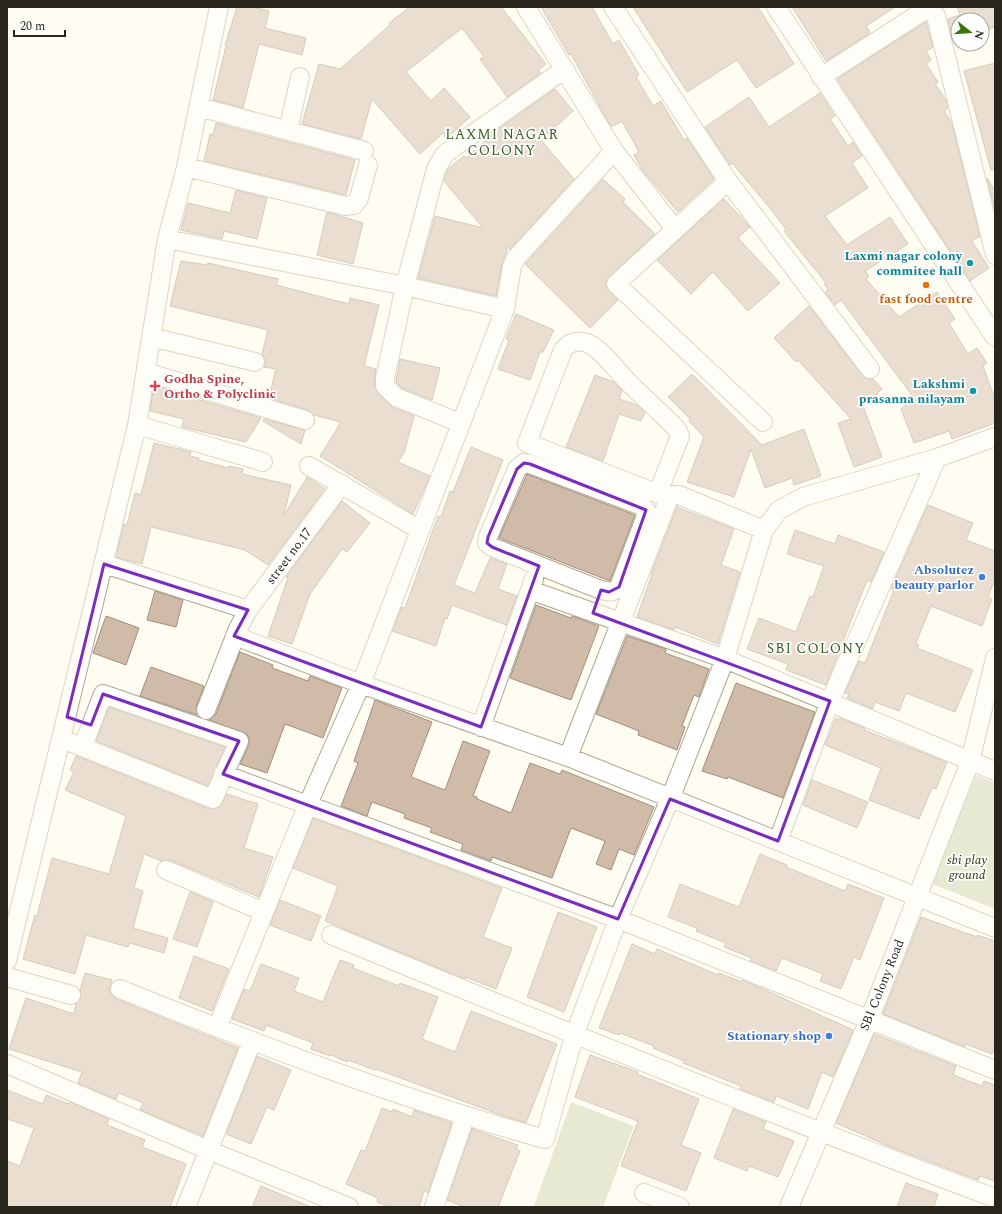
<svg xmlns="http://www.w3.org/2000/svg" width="1002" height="1214" font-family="Spectral,serif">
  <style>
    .green { fill: #cad3ae }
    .building { fill: #d0bba9; stroke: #a28e7d }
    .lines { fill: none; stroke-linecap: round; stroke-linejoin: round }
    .minor-casing { stroke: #aea88f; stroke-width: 20 }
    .minor { stroke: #fff; stroke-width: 18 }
    .marked { fill: none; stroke: #7b2cbf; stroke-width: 3; stroke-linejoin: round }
    .culture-dot { fill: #0f9aa8; stroke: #fff; stroke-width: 1.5 }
    .food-dot { fill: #e8710a; stroke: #fff; stroke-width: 1.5 }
    .health-dot { fill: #e0444e; stroke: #fff; stroke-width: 1.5 }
    .shop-dot { fill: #3f7fe0; stroke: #fff; stroke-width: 1.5 }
    .labels { text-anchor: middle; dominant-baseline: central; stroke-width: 3.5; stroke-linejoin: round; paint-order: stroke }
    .culture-label { font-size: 13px; font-weight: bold; fill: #0d838f; stroke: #fff; text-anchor: end }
    .food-label { font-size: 13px; font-weight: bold; fill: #c56008; stroke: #fff }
    .health-label { font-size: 13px; font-weight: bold; fill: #be3a42; stroke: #fff; text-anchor: start }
    .street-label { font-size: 13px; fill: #28261c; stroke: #fff }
    .shop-label { font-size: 13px; font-weight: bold; fill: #366cbe; stroke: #fff; text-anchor: end }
    .park-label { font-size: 13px; font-style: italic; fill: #2e350e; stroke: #fff }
    .neighbourhood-label { font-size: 14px; letter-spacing: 1px; fill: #385f23; stroke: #fff }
  </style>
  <rect width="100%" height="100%" fill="#fffcf1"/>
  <path class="green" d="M976,775L995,783V909L930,883Z
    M571,1102L634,1126L603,1207H536L534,1206Z"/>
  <path class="building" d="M237,7H253L269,11L265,28L306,38L302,55L259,44L243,108L213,100L226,46L225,45Z
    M410,7H501L546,64L538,70L541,73L507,97L480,59L484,57L462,28L406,72L431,101L444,88L470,117L447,138L443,133L420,154L372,99L361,139L302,124L319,64L340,69L390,25L389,23Z
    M541,7H592L613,44L619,40L639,75L636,77L653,106L661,101L684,140L687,138L714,179L678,212L643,171L634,155L639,152L622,121L611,127L571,54L569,55Z
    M633,7H758L794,64L756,88L737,60L687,92Z
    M792,7H895L866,26L870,33L826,61Z
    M957,7H995V27L982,32V20H958V40L956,41L954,34L951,35L948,19L960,15Z
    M926,22L933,47L926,51L931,60L926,64L938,82L935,84L946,100L948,108L944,111L952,123L980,236L972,241L989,268L970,281L837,79Z
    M995,63V170H991L964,71Z
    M555,89L573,111L541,140L574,179L510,249L508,247L502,264L496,296L418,278L435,216L483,228L444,181L448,169L464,156L466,158L497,130Z
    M820,93L835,116L830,119L848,146L853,142L862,156L852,163L868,188L825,216L847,245L890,217L908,244L865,271L869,276L866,279L899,317L937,292L955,319L949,323L968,354L977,348L987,363L983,366L995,399V423L952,439L949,431L914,443L901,409L914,398L841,300L835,305L825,292L828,289L824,284L826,283L784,231L786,229L769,207L732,163L730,165L705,127L749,97L769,127Z
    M216,123L355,160L346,195L204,161L210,134L213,135Z
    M987,178L995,190V211Z
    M603,179L625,199L623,202L655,234L609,277L606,282V287L618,300L590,328L525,264Z
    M236,190L267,198L257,239L224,231L222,239L181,230L188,203L230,213Z
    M724,199L750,227L738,238L780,283L748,311L713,272L691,294L657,260Z
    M327,212L363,223L353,264L317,255Z
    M181,261L207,265L208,263L278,279L276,285L349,304L350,298L379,305L364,366L376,369L374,386L378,393L392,407L414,416L404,453L398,462L430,476L413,514L320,456L341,422L314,415L308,410L269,398L276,369L264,367L265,359L262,354L268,330L170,306Z
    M809,306L862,375L867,379H873L882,389L863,406L882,457L854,467L838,423L851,419L798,360L796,362L774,338Z
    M516,314L554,330L543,352H540L530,380L498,369L509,340L506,339Z
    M400,359L440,368L432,400L402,388L396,382Z
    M692,374L762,445L804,429L821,476L794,485L792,478L765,488L751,449L734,497L687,482L704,437L689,421L690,419L668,397Z
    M595,375L614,382L622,391L619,399L637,405L645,412L641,421L619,414L603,461L566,447Z
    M154,385L179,394L261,418L246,442L182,427L184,419L150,411Z
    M264,419L305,430L301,444L263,421Z
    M154,443L191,452L190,456L199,458L198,460L229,468V466L243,469L242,474L291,485L284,515L307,477L325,489L268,565L245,550L151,527L142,564L122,559L116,557L124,524L127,525L135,493L141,495Z
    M471,447L503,460L454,585L475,593L490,558L507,564L498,589L517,596L506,625L452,605L447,619L445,618L436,646L392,631L402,607L405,608L438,516L441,517L450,491L453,492Z
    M527,474L635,515L610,581L499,538Z
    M342,501L370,523L347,552L342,549L310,594L292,644L268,636L288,578L286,577Z
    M928,505L973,523L966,540L995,551V579L988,597L992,599L982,626L931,606L916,643L919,645L917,648L973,670L955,712L906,693L899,711L875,702L873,709L847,698L849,694L845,693L859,661L865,663L894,590L891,589Z
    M677,507L734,529L721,565L740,572L718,644L675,627L674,630L637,617L652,574H651Z
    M795,530L835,544L838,535L884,552L871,582L867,580L826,685L786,670L788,664L747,649L759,618L796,632L810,596L813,597L824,566L787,554Z
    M155,591L183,600L176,627L147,620Z
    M536,605L571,618L572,616L599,626L571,700L510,678Z
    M106,616L139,628L126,665L93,653Z
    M627,636L666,649L665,653L709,669L699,697L694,695L682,726L685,727L677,750L638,735L639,731L596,714Z
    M240,652L273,665L272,668L308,681L310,676L342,688L323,738L285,724L267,773L240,764L249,745V739L247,734L209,720L216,714Z
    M151,667L204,686L196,707L197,715L140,696Z
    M736,683L815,712L783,798L728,777L727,779L702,771Z
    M375,700L432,722L411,777L445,790L463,741L490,751L473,796L477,797V799L511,813L530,763L560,774L562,770L654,807L634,855L619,849L611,870L596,864L605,841L571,828L552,878L492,857L491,861L461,850L463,844L430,832L432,828L404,818L405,814L372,802L367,816L341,806L358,763L354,761Z
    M109,707L225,747L208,786L96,741Z
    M836,718L839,720L840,718L865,728L864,730L947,762L936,789L932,788L919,819L869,800L881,768L825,745Z
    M76,756L209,809L220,807L227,794L258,804L244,848L273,857L259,897L170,860L162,861L144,854L134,888L143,891L133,928L168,938L164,953L130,943L128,947L86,935L75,974L23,959L35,915L37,916L52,858L109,874L126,816L65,790L74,772L70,770Z
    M812,780L868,802L857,828L803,805Z
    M313,818L502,888L483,937L512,948L496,989L465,977V979L325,921L338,886L293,868Z
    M760,854L787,865L786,867L845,891L848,884L884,898L860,960L854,957L841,989L820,981L823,974L782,958L776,971L750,961L752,958L724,947L726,943L696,931L697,928L668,917L680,884L739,907Z
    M190,892L213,902L197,947L173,939Z
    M280,900L321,916L311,941L270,925Z
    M558,912L597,927L564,1012L527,997Z
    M921,917L977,937V935L995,941V1046L992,1054L966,1044L965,1047L883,1014Z
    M632,944L655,954L657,949L718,975L719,973L742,982L743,980L853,1030L833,1077L822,1072L808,1109L776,1096L774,1102L740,1089L741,1086L683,1063L684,1061L653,1048L654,1046L620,1033L619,1035L599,1028Z
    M194,956L229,969L212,1011L179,998Z
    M340,960L354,965L353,968L399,986L400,983L438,997L422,1039L455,1052L471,1011L557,1044L526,1123L498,1114L376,1069L375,1070L348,1060L347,1062L331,1055L330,1056L311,1049L313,1043L266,1025L264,1031L232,1019L244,989L250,991L261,964L299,978L294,991L323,1002Z
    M85,973L112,980L109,992L116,999L238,1048L203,1136L140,1110L143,1103L119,1093L116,1099L78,1083L82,1072L9,1049L26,998L74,1014L76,1004L81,997L80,990Z
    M874,1034L956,1066L953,1075L982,1086L984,1081L995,1085V1181L980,1176L978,1180L893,1148L836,1123Z
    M590,1055L638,1072L637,1074L699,1099L681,1145L701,1153L686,1191L621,1166L638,1121L575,1097Z
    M257,1056L291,1070L274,1110L267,1107L251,1144L226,1134Z
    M7,1090L43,1104L46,1095L69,1104L70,1102L109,1119L107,1125L145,1140L142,1147L186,1164L170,1207H7V1161L20,1166L34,1128L7,1119Z
    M382,1108L393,1112V1109L412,1117L414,1110L452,1123L428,1193L424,1191L419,1207H390L377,1202L378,1198L346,1184L361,1150L365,1151Z
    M733,1109L766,1122L763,1129L794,1141L778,1177L749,1166L747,1171L714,1158Z
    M472,1129L518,1145L516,1149L520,1151L498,1207H464L447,1200Z
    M906,1183L938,1194L934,1207H897Z
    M261,1186L311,1207H252Z"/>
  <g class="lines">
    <defs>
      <path id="minor" d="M526,7L614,151L675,229
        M613,7L728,181L870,369
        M776,7L995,337
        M928,7L936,16L995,255
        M821,77L928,8
        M199,107L364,151
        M288,131L300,77
        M186,167L345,206L354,205L359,198L368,165
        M728,181L616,284L763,422
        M167,239L405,286L505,309
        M151,337L255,362
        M146,372L305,420
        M460,423L396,397L385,386V378L405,286L436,169L445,154L457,145L565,69
        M137,425L263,462
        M524,463L530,464L642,506L646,510V516L619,587C613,593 609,592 601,590L492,547L487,543L488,537L517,469Z
        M309,466L420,530
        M658,493L680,436L676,428C660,412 643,397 627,381C617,371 601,348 587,343C577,340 570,341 563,350L527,443L669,498
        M104,564L248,610
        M530,590L725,659L995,771
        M235,636L361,684L568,757L995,928
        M206,710L238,629L248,610L342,484
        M481,727L534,579
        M62,739L213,799L239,741L103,694L83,746
        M568,757L669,498L674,495H679L764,530
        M223,774L618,919L995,1070
        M778,841L830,701L937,458
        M166,870L264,912
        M331,935C551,1026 772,1115 995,1198
        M7,961L137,425L167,239L186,167L219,7
        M7,977L71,995
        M120,989C259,1045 400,1099 545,1139L574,1036L618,919L670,799L725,659L764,530L779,510L803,497L937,458L995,437
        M217,1028L308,804L361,684L505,309L512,266L516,258L614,151
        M7,1064L208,1150L349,1207
        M644,1193L680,1207
        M186,1207L252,1041
        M434,1207L465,1117
        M789,1207L869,1020L970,762L995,658"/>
    </defs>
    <use href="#minor" class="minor-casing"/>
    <use href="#minor" class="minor"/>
  </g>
  <path d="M0 0H1002V1214H0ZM524,463L530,464L646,510L619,587L609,592L601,590L593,613L830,701L778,841L670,799L618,919L223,774L239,741L103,694L91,725L67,717L104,564L248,610L234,636L481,727L539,566L492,547L487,543L488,537L517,469Z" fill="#fffcf1" fill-opacity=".55" fill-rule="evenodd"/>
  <path class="marked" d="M524,463L530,464L646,510L619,587L609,592L601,590L593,613L830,701L778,841L670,799L618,919L223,774L239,741L103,694L91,725L67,717L104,564L248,610L234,636L481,727L539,566L492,547L487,543L488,537L517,469Z"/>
  <g class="culture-dot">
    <circle cx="970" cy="263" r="4"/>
    <circle cx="973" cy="391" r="4"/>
  </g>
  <circle class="food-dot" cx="926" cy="285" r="4"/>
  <path class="health-dot" d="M153 380h4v4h4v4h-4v4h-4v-4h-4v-4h4z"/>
  <g class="shop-dot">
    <circle cx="982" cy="577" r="4"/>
    <circle cx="829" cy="1036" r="4"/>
  </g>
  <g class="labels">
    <g class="culture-label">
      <text x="962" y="256">Laxmi nagar colony<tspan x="962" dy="15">commitee hall</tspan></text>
      <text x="965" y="384">Lakshmi<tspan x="965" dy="15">prasanna nilayam</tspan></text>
    </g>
    <g class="food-label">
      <text x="926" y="299">fast food centre</text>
    </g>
    <g class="health-label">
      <text x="164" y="379">Godha Spine,<tspan x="164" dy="15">Ortho &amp; Polyclinic</tspan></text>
    </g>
    <g class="street-label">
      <text transform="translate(289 556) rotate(-53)">street no.17</text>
      <text transform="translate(882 985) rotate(-68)">SBI Colony Road</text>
    </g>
    <g class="shop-label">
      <text x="974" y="570">Absolutez<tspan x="974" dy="15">beauty parlor</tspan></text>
      <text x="821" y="1036">Stationary shop</text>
    </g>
    <g class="park-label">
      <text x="967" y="860">sbi play<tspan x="967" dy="15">ground</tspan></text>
    </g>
    <g class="neighbourhood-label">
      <text x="502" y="134">LAXMI NAGAR<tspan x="502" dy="16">COLONY</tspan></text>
      <text x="816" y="648">SBI COLONY</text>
    </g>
  </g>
  <rect width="1002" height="1214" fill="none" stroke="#28261c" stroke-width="16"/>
  <g transform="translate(970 32) rotate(107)"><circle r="19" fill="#ffffff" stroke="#a9a8a4"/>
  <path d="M0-3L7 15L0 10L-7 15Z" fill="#3a760e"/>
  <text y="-6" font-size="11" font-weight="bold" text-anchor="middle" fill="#28261c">N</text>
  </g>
  <path d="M14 30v6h51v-6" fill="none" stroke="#28261c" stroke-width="2"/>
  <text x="20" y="30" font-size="12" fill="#28261c" stroke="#ffffff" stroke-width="3" paint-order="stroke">20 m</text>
</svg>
